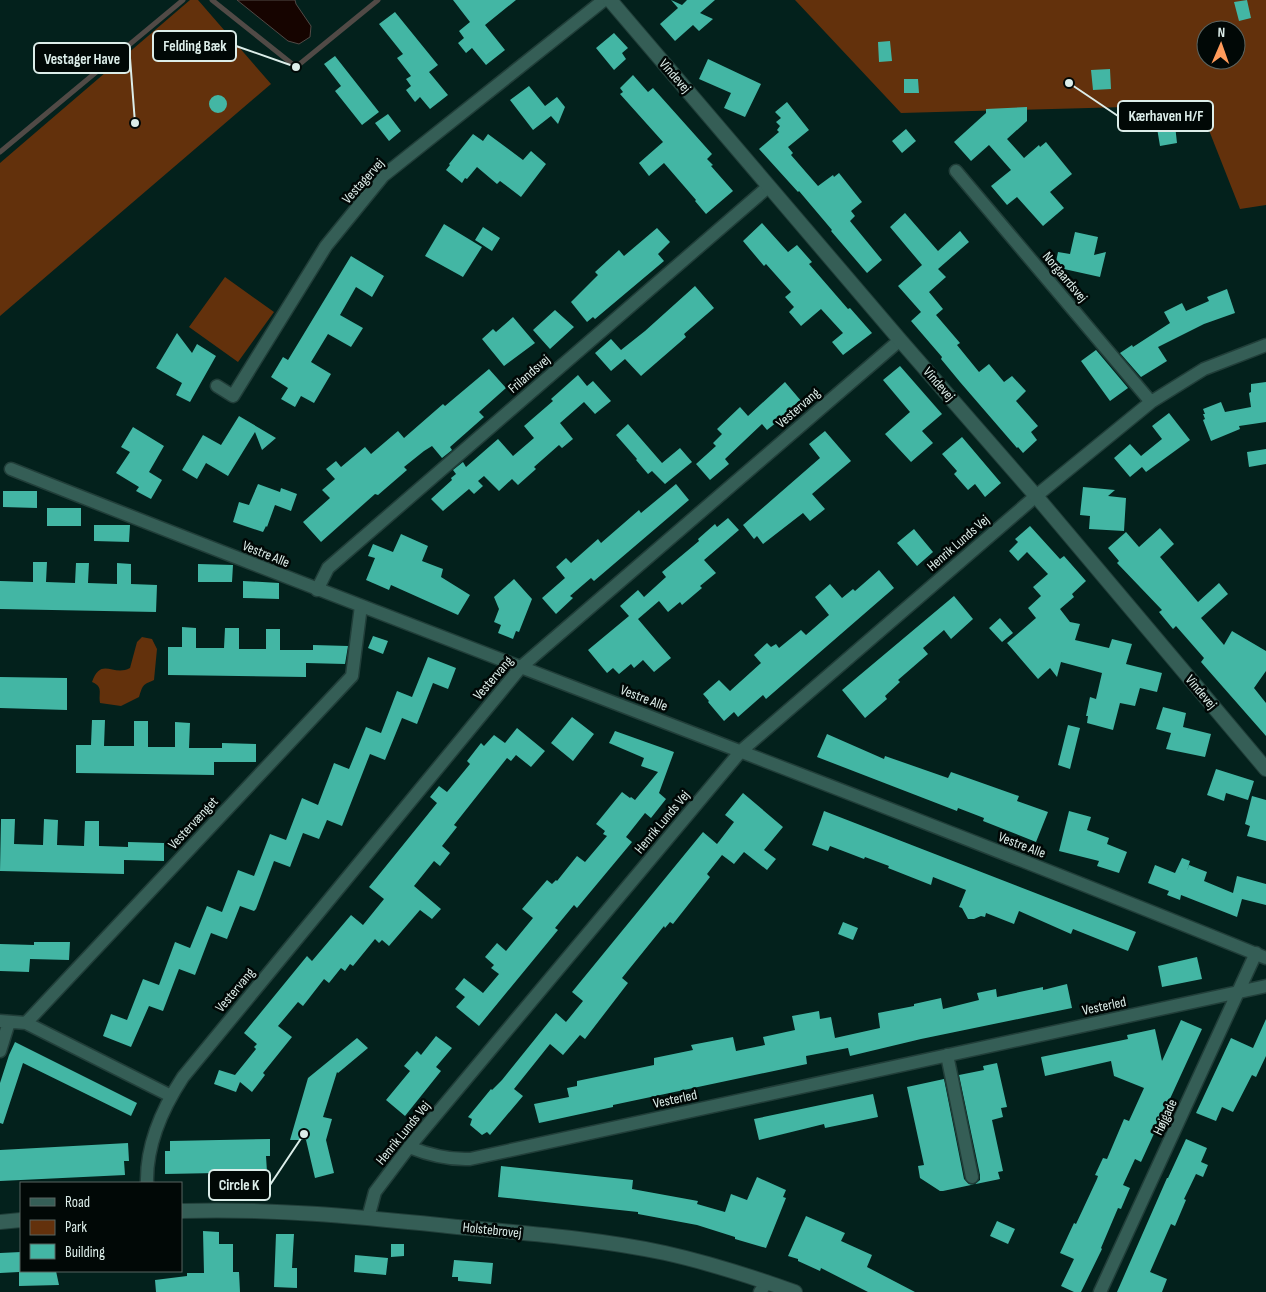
<svg xmlns="http://www.w3.org/2000/svg" width="1266" height="1292" font-family="'Sofia Sans Condensed',sans-serif">
  <style>
    .green { fill: #63310c; fill-rule: evenodd }
    .water { fill: #160400; stroke: #514a46 }
    .lines { fill: none; stroke-linecap: round; stroke-linejoin: round }
    .stream { stroke: #514a46; stroke-width: 5 }
    .building { fill: #43b6a4 }
    .minor-casing { stroke: #213e39; stroke-width: 15 }
    .tertiary-casing { stroke: #213e39; stroke-width: 16 }
    .minor { stroke: #355e56; stroke-width: 12 }
    .tertiary { stroke: #355e56; stroke-width: 14 }
    .labels { text-anchor: middle; dominant-baseline: central; stroke-width: 5; stroke-linejoin: round; paint-order: stroke }
    .street-label { font-size: 14px; fill: #dcede9; stroke: #010806 }
    .leader { fill: none; stroke: #dcede9; stroke-width: 2 }
    .callout-dot { fill: #dcede9; stroke: #010806; stroke-width: 2 }
    .callout { fill: #010806; stroke: #dcede9; stroke-width: 2 }
    .callout-label { font-size: 15px; text-anchor: middle; font-weight: bold; fill: #dcede9 }
  </style>
  <rect width="100%" height="100%" fill="#03211c"/>
  <path class="green" d="M190,0H198L271,84L0,316V163Z
    M795,0H1266V205L1240,209L1199,105L901,113ZM1206,30H1236V60H1206Z
    M225,277L274,312L238,362L189,327Z
    M142,637L152,639L157,649L154,680C142,685 143,685 139,697L121,706L100,703C98,693 104,687 92,682C101,656 113,677 130,668L137,642Z"/>
  <path class="water" d="M237,0H295L296,4L311,26L310,37L299,44L288,41Z"/>
  <g class="lines">
    <path class="stream" d="M212,0L296,67L378,0
      M0,152L183,0"/>
  </g>
  <path class="building" d="M453,0H516L485,25L505,50L486,65L472,48L466,53L458,43L464,38L459,31L470,22Z
    M671,0L682,5L687,0H715L700,13L713,19L699,31L693,25L675,41L660,24L678,8Z
    M1247,0L1251,18L1239,21L1234,2Z
    M395,12L438,65L429,72L448,95L430,109L420,97L415,102L406,90L411,86L406,79L411,76L397,58L403,54L379,24Z
    M614,33L628,48L622,53L626,59L614,70L596,48Z
    M890,41L892,61L879,62L878,42Z
    M335,56L379,112L362,125L335,91L341,86L324,64Z
    M708,59L761,84L745,117L724,108L731,93L699,79Z
    M1110,69L1111,89L1093,90L1091,70Z
    M633,75L648,92L653,88L712,154L707,159L713,165L711,166L733,191L706,214L695,201L696,200L664,163L649,176L639,163L663,142L620,94L623,92L620,88Z
    M904,79H918L919,93H904Z
    M529,86L545,106L557,97L565,107L558,124L551,116L533,130L510,100Z
    M209 104a9 9 0 1 1 18 0a9 9 0 1 1-18 0Z
    M787,102L809,130L788,147L793,153L791,155L818,186L833,175L834,177L839,173L862,202L851,211L855,216L850,221L882,260L867,273L831,231L832,230L799,191L798,192L759,149L779,132L777,130L780,126L776,122L781,118L775,112Z
    M1027,107V121L1007,139L1024,158L1039,145L1040,147L1046,142L1072,174L1050,192L1064,208L1043,226L1017,197L1007,205L991,186L1011,170L989,145L971,161L954,142L986,113V109Z
    M388,114L401,131L389,141L375,123Z
    M1175,125L1177,143L1160,146L1157,128Z
    M906,129L916,141L902,153L892,141Z
    M473,134L483,141L488,134L523,160L531,151L546,164L521,197L500,181L497,184L477,167L467,179L465,178L462,183L446,170L450,165L449,164Z
    M905,213L938,251L960,231L969,242L938,269L946,277L929,292L943,309L936,315L960,343L957,345L979,372L989,364L1004,382L1012,376L1026,391L1016,401L1038,426L1031,432L1037,440L1023,453L1018,447L1017,448L960,382L941,359L942,357L911,321L921,312L898,286L922,265L890,227Z
    M762,223L788,252L797,245L812,262L809,264L848,309L850,308L872,333L843,355L832,342L843,333L821,309L801,326L789,312L794,307L785,297L791,292L766,264L764,266L743,241Z
    M444,224L482,247L463,277L425,256Z
    M483,227L500,238L492,251L475,240Z
    M657,228L670,242L658,254L664,261L595,319L593,317L587,322L571,302L598,275L595,272L619,250L624,256Z
    M1075,232L1098,237L1094,255L1106,252L1100,277L1055,267L1058,252L1070,254Z
    M351,256L384,276L372,297L356,287L340,315L363,328L351,347L328,334L311,362L331,374L314,403L301,396L295,407L281,399L288,388L271,377L283,357L288,360Z
    M695,286L714,308L684,334L686,337L641,376L625,359L611,371L595,353L611,339L621,350L645,331Z
    M1227,289L1235,313L1204,324L1158,347L1167,361L1141,377L1120,353L1132,345L1133,347L1170,323L1164,312L1182,303L1186,311L1209,301L1207,297Z
    M555,310L574,327L550,349L533,330Z
    M513,317L535,343L504,366L482,339L493,329L496,332Z
    M177,333L192,353L197,344L216,356L190,402L176,395L182,383L156,368Z
    M1096,350L1128,388L1110,401L1081,361Z
    M900,366L942,414L922,431L933,443L911,462L885,434L910,412L883,380Z
    M489,369L506,388L479,412L484,417L450,447L452,450L442,458L432,446L424,451L404,467L407,470L378,495L375,494L321,542L303,522L330,498L322,490L335,479L326,469L336,461L341,467L365,447L371,454L398,431L404,438L443,404L445,406Z
    M578,375L587,386L593,381L611,401L595,414L584,402L560,423L573,439L562,448L559,445L534,467L536,469L518,485L512,479L499,491L484,476L478,481L483,486L474,494L469,489L443,511L431,499L452,480L451,478L456,474L453,470L463,462L466,467L498,439L513,456L534,438L524,426L553,401L551,399Z
    M785,382L802,402L767,430L762,424L725,459L729,464L710,480L696,464L716,446L713,443L722,434L717,429L740,407L748,416Z
    M1266,382V422L1239,426L1240,429L1211,441L1203,420L1205,419L1203,414H1205L1203,409L1221,402L1225,412L1251,407L1249,393L1251,392V384Z
    M1169,413L1190,440L1146,472L1142,467L1130,477L1114,458L1130,444L1141,456L1162,439L1152,426Z
    M239,416L276,438L262,450L255,432L228,476L206,463L197,479L182,470L203,435L221,445Z
    M628,424L662,463L680,448L692,462L665,484L652,471L648,474L636,460L637,459L616,435Z
    M133,427L164,446L149,472L162,480L151,499L136,491L139,487L116,473L130,452L121,447Z
    M825,431L851,461L812,494L825,509L810,521L803,513L763,544L757,536L754,539L743,525L820,458L809,444Z
    M962,437L1001,483L985,497L975,484L968,490L954,474L957,471L942,454Z
    M1266,449V464L1249,467L1247,452Z
    M258,484L280,492L281,488L297,494L291,511L275,505L267,527L266,526L263,532L233,522L239,502L249,505Z
    M676,484L689,500L594,581L591,578L570,596L573,598L556,614L542,598L565,578L556,567L566,558L571,563L598,539L601,543L639,510L641,513Z
    M1083,487L1115,490L1108,496L1126,498L1124,531L1089,529L1090,516L1080,515Z
    M3,491H37V508L3,507Z
    M47,508H81V526H47Z
    M728,518L739,530L704,560L716,573L700,586L702,588L682,605L680,602L668,612L659,601L638,619L671,658L654,672L643,660L634,668L631,664L619,674L613,668L607,673L588,650L629,616L620,606L638,590L644,597L666,577L662,572L699,541L698,539L715,524L717,527Z
    M94,525H130L129,542L94,541Z
    M1030,526L1060,559L1064,556L1086,581L1072,594L1074,597L1060,609L1070,622L1080,624L1075,640L1109,648L1112,639L1132,644L1126,664L1162,673L1157,692L1140,688L1135,706L1120,703L1113,730L1087,723L1088,716H1086L1090,697L1096,699L1102,673L1061,662L1057,677L1050,668L1038,679L1007,643L1036,618L1028,608L1041,596L1033,587L1048,574L1027,552L1018,561L1009,551L1018,542L1015,539Z
    M1160,528L1174,544L1160,557L1198,602L1219,583L1228,594L1201,618L1224,645L1232,631L1266,651V671L1254,688L1266,703V736L1201,662L1204,658L1176,626L1173,629L1159,612L1162,610L1117,563L1119,561L1108,548L1126,532L1139,547Z
    M914,529L933,552L917,566L897,543Z
    M401,534L428,546L422,561L443,569L441,577L470,595L458,615L391,585L389,590L366,580L375,558L368,556L373,544L393,552Z
    M33,562H47L46,582L75,583L76,563H89L88,583L117,584V563L131,564V584L157,585L156,612L0,609V581L33,582Z
    M198,564L233,565L232,582H198Z
    M879,570L894,588L766,699L763,695L738,717L734,712L724,721L708,702L709,701L703,694L719,680L730,691L761,663L754,655L767,643L771,647L776,644L779,648L801,630L806,635L829,615L815,597L830,584L842,598L853,589L855,591Z
    M514,579L532,599L519,632L516,631L513,639L498,633L501,625L494,622L499,609L494,597Z
    M243,581L279,583V599L243,598Z
    M954,596L973,619L951,639L944,630L923,648L928,654L898,680L900,682L885,696L887,699L865,718L842,690Z
    M1000,618L1013,633L1002,642L989,628Z
    M182,627L196,628V648H224L225,628H239V649H266V629H280V650H313V645L348,646L345,664L306,663V677L168,675V647H182Z
    M373,636L388,641L383,654L368,648Z
    M428,657L456,668L448,689L433,683L417,724L402,718L385,760L370,754L342,826L327,820L319,839L303,833L290,867L274,861L256,909L254,911L240,906L227,939L211,933L195,975L179,969L163,1011L149,1006L131,1047L103,1036L111,1014L127,1020L143,979L159,985L175,942L190,948L207,906L222,912L238,870L254,876L270,834L286,840L302,798L318,805L334,763L349,769L366,727L381,733L397,691L412,697Z
    M0,677L67,678V710L0,708Z
    M1163,707L1186,713L1183,727L1211,734L1205,757L1166,749L1171,733L1156,729Z
    M572,717L594,734L573,761L551,743Z
    M92,720H105L104,746H134V721H148V747H175V722L190,723L189,748H222V743L256,744V762H214V775L76,773V745H91Z
    M1068,725L1080,728L1070,769L1058,765Z
    M517,728L545,751L531,767L516,755L511,761L507,758L454,825L457,827L442,846L450,853L440,866L434,861L414,886L441,909L432,919L420,910L389,946L382,940L379,943L375,939L353,966L350,964L345,971L341,968L329,983L324,979L303,1006L298,1002L278,1026L292,1037L263,1073L265,1075L252,1092L240,1082L236,1092L214,1084L219,1070L235,1075L256,1049L254,1047L257,1044L244,1033L307,956L312,961L351,915L363,925L384,899L369,887L437,803L430,797L439,786L447,792L470,764L467,761L481,743L484,746L494,735L505,743Z
    M615,731L674,752L659,793L666,799L651,818L645,813L626,837L632,842L577,908L574,905L555,928L558,930L479,1026L456,1007L465,997L455,989L464,978L483,993L499,974L491,968L494,965L485,957L497,943L506,951L533,918L522,909L547,880L552,884L556,880L557,881L577,856L585,862L607,836L603,834L605,831L596,824L622,792L630,798L631,797L635,800L658,772L641,766L644,758L609,743Z
    M827,734L884,759L885,756L948,778L951,772L1019,796L1017,801L1048,812L1036,842L983,821L984,818L958,808L957,811L817,757Z
    M1216,769L1254,781L1248,800L1226,793L1224,801L1207,795Z
    M743,793L783,827L764,850L776,859L767,870L744,852L734,864L722,855L707,874L710,877L673,924L670,922L665,928L664,926L622,978L628,983L585,1039L580,1035L563,1055L550,1044L514,1089L523,1096L490,1135L487,1132L482,1135L470,1125L472,1119L468,1117L491,1089L492,1090L502,1080L556,1013L566,1022L583,1001L572,992L703,832L717,844L734,822L725,815Z
    M1252,796L1266,800V841L1247,836L1250,826L1245,824Z
    M824,811L1136,932L1128,951L1073,929L1071,934L1019,911L1014,924L986,913L985,917L981,916L974,919H968L962,908L959,907L966,890L933,877L931,885L888,868L889,866L865,857L864,859L830,846L828,851L812,845Z
    M1069,811L1091,817L1087,830L1109,838L1107,844L1127,852L1119,873L1097,866L1099,861L1059,851Z
    M1,819H15L14,844L43,845L44,819L58,820L57,845L84,846L85,821H99V846L128,847V842L164,843V861L124,860V874L0,871Z
    M1182,858L1190,861L1187,871L1189,865L1207,872L1204,881L1233,893L1237,876L1266,884V905L1242,899L1237,917L1181,895L1180,900L1167,895L1169,891L1148,883L1155,865L1175,873Z
    M843,922L858,928L853,940L838,934Z
    M34,942H70L69,960L30,959L29,972L0,971V944L34,945Z
    M1197,957L1202,979L1162,987L1158,966Z
    M1067,984L1072,1008L921,1039L850,1056L848,1048L806,1056L807,1064L613,1105V1107L539,1123L534,1104L569,1097L567,1088L577,1086V1081L654,1065V1058L693,1050L691,1045L733,1037L736,1051L765,1045L763,1037L795,1030L792,1016L819,1011L820,1019L831,1017L835,1038L880,1028L878,1013L914,1006V1004L941,998L943,1009L979,1000L977,993L996,989L997,997L1043,987V990Z
    M1266,1019V1056L1256,1077L1252,1075L1233,1112L1222,1107L1216,1121L1196,1113L1231,1038L1253,1048Z
    M1181,1020L1202,1029L1141,1162L1135,1159L1123,1185L1130,1188L1121,1209L1118,1208L1101,1248L1102,1249L1081,1292H1074L1061,1286L1074,1259L1060,1253L1074,1223L1076,1224L1097,1179L1098,1176L1095,1175L1103,1158L1107,1159L1124,1119L1129,1121L1144,1088L1114,1076L1111,1061L1045,1076L1041,1057L1128,1039L1127,1035L1155,1029L1162,1061Z
    M436,1036L452,1048L436,1067L441,1071L405,1116L386,1100L410,1071L404,1066L417,1051L421,1055Z
    M357,1038L368,1048L338,1073L337,1072L323,1117L332,1119L326,1140L334,1173L315,1178L306,1140H290L308,1078Z
    M15,1042L137,1103L131,1116L23,1063L3,1124L0,1123V1083L9,1055Z
    M997,1063L1007,1107L1001,1108L1003,1117L992,1120L1003,1171L998,1172L1000,1179L971,1185L943,1191H940L920,1178L918,1166L924,1165L907,1087L944,1079L964,1179L969,1184L974,1185L980,1180V1175L959,1075L984,1070L983,1066Z
    M873,1094L878,1117L825,1128L824,1124L759,1140L754,1119Z
    M270,1139V1156H266L267,1172L165,1174V1151H170V1141Z
    M1186,1139L1207,1148L1201,1162L1208,1165L1203,1177L1196,1174L1184,1199L1186,1200L1175,1226L1171,1224L1150,1272L1167,1279L1162,1292H1117L1167,1178H1168Z
    M128,1143L129,1161H124L125,1175L0,1181V1150Z
    M501,1166L633,1180L632,1189L698,1201L697,1204L725,1212L731,1194L747,1200L757,1177L786,1190L783,1197L786,1198L766,1248L735,1239V1237L697,1225L638,1214V1212L498,1197Z
    M806,1216L845,1233L841,1241L872,1255L867,1267L915,1292H868L821,1268L820,1271L798,1261V1259L788,1256Z
    M997,1221L1015,1229L1008,1244L990,1236Z
    M203,1231L219,1232V1244H233V1272H239L240,1292H156L155,1280L187,1276V1273H204Z
    M276,1234H294L292,1268H297V1288L274,1287Z
    M391,1244H404V1256L391,1257Z
    M21,1252V1271H56L59,1285L19,1286V1272L0,1273V1253Z
    M355,1255L388,1258L386,1275L354,1272Z
    M454,1260L493,1263L491,1284L458,1281V1277H452Z"/>
  <g class="lines">
    <defs>
      <path id="minor" d="M956,171L1151,402
        M217,386L233,396L326,246L383,176L604,0
        M11,469C428,635 850,789 1266,958
        M317,590L328,568L768,187
        M0,1021L26,1023L171,1096
        M26,1023L352,676L361,606
        M0,1051L9,1022
        M947,1055L972,1177
        M409,1147C429,1155 448,1160 470,1159L1266,986
        M147,1183C146,1144 162,1109 183,1077L521,667L900,340
        M368,1218L375,1192L409,1147L741,751L1036,496L1151,402L1204,369L1266,345
        M760,1292L767,1282
        M1100,1292L1256,953"/>
      <path id="tertiary" d="M610,0L900,340L1036,496L1266,769
        M181,1211C272,1208 359,1217 448,1226C521,1233 594,1238 665,1253C710,1263 753,1277 795,1292
        M0,1222L21,1220"/>
    </defs>
    <use href="#minor" class="minor-casing"/>
    <use href="#tertiary" class="tertiary-casing"/>
    <use href="#minor" class="minor"/>
    <use href="#tertiary" class="tertiary"/>
  </g>
  <g class="labels">
    <g class="street-label">
      <text transform="translate(675 76) rotate(49)">Vindevej</text>
      <text transform="translate(363 181) rotate(-48)">Vestagervej</text>
      <text transform="translate(1065 277) rotate(50)">Norgaardsvej</text>
      <text transform="translate(529 374) rotate(-41)">Frilandsvej</text>
      <text transform="translate(939 384) rotate(49)">Vindevej</text>
      <text transform="translate(798 408) rotate(-41)">Vestervang</text>
      <text transform="translate(958 543) rotate(-41)">Henrik Lunds Vej</text>
      <text transform="translate(266 554) rotate(22)">Vestre Alle</text>
      <text transform="translate(493 678) rotate(-49)">Vestervang</text>
      <text transform="translate(1201 692) rotate(50)">Vindevej</text>
      <text transform="translate(644 698) rotate(21)">Vestre Alle</text>
      <text transform="translate(662 822) rotate(-50)">Henrik Lunds Vej</text>
      <text transform="translate(193 823) rotate(-47)">Vestervænget</text>
      <text transform="translate(1022 845) rotate(21)">Vestre Alle</text>
      <text transform="translate(235 990) rotate(-50)">Vestervang</text>
      <text transform="translate(1104 1006) rotate(-12)">Vesterled</text>
      <text transform="translate(675 1099) rotate(-12)">Vesterled</text>
      <text transform="translate(1165 1117) rotate(-65)">Højgade</text>
      <text transform="translate(403 1133) rotate(-51)">Henrik Lunds Vej</text>
      <text transform="translate(492 1230) rotate(6)">Holstebrovej</text>
    </g>
  </g>
  <path class="leader" d="M296 67L236 46M135 123L130 58M1069 83L1118 116M304 1134L270 1185"/>
  <g class="callout-dot">
    <circle cx="296" cy="67" r="5"/>
    <circle cx="135" cy="123" r="5"/>
    <circle cx="1069" cy="83" r="5"/>
    <circle cx="304" cy="1134" r="5"/>
  </g>
  <g class="callout">
    <rect x="153" y="31" width="83" height="30" rx="5"/>
    <rect x="34" y="43" width="96" height="30" rx="5"/>
    <rect x="1118" y="101" width="95" height="30" rx="5"/>
    <rect x="209" y="1170" width="61" height="30" rx="5"/>
  </g>
  <g class="callout-label">
    <text x="195" y="51">Felding Bæk</text>
    <text x="82" y="64">Vestager Have</text>
    <text x="1166" y="121">Kærhaven H/F</text>
    <text x="239" y="1190">Circle K</text>
  </g>
  <rect x="20" y="1182" width="162" height="90" fill="#010806" stroke="#596461"/>
  <rect x="30" y="1198" width="25" height="8" fill="#355e56" stroke="#596461"/>
  <text x="65" y="1207" font-size="15" fill="#dcede9">Road</text>
  <rect x="30" y="1220" width="25" height="15" fill="#63310c" stroke="#596461"/>
  <text x="65" y="1232" font-size="15" fill="#dcede9">Park</text>
  <rect x="30" y="1244" width="25" height="15" fill="#43b6a4" stroke="#596461"/>
  <text x="65" y="1257" font-size="15" fill="#dcede9">Building</text>
  <g transform="translate(1221 45) rotate(2)"><circle r="24" fill="#010806" stroke="#596461"/>
  <path d="M0-4L9 19L0 12L-9 19Z" fill="#ff9b5b"/>
  <text y="-8" font-size="14" font-weight="bold" text-anchor="middle" fill="#dcede9">N</text>
  </g>
</svg>
